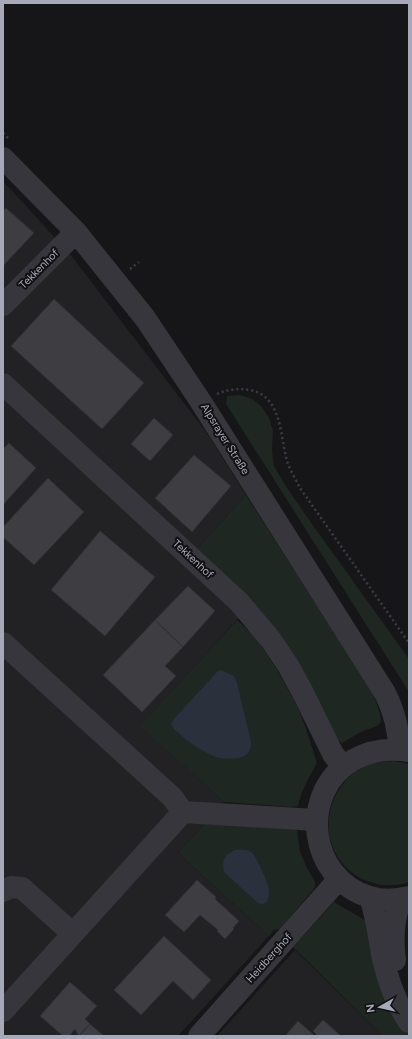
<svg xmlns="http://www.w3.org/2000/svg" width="412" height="1039" font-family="Figtree,sans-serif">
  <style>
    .built { fill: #222124 }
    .green { fill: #1f2722 }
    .water { fill: #2b313c }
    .building { fill: #3d3d42; stroke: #302f33 }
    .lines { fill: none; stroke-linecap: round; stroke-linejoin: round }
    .path { stroke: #3c3d43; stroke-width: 2.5; stroke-dasharray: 2 3; stroke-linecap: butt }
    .minor { stroke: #37363c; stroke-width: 22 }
    .labels { text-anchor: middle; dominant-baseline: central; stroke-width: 4; stroke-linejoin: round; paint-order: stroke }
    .street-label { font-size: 11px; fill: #a7a9b8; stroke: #111012 }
  </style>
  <rect width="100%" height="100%" fill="#161517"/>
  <path class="built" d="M3,181L70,254L206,432L246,495L196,550L252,603L141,726L224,802L178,853L269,936L178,1036H3Z
    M295,950L383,1036H217Z"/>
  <path class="green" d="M240,395L252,399L262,407L269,418L273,431L272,451L274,466L285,485L307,517L409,659V692L226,404L227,396Z
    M246,495L367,684L375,699L380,714L381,722L377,726L361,732L342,743L338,740L196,550Z
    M237,620L251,633L259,642L279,673L297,706L304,723L310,741L317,763C309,777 301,791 298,806L291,807L224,802L140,726Z
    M394,761L409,764V882C394,887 381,886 367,881C327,865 317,817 343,784C348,777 356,770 364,766C373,762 384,762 394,761Z
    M206,822L290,828L297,830L300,852L307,868L315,882V886L313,890L280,929L274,930L269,936L178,853Z
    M334,902L363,919L371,926L406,1030L409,1036H383L293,947Z"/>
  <path class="water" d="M221,670L234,676L237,683L251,742C251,745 251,749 249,752C247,755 243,757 239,758C233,759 226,759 220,758C206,755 179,736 171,725L173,720L218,671Z
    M235,850C240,850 247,849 251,852C257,856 267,882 269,889C269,894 269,898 267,902L262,904L258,903L224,872C222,860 224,855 235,850Z"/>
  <path class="building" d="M6,208L34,233L3,266V211Z
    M54,299L144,383L102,429L11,346Z
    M154,418L173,435L150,461L131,444Z
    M9,443L36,468L3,505V449Z
    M194,455L231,486L192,532L155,498Z
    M48,478L84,512L34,565L3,537V527Z
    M100,531L155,577L105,636L51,590Z
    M188,586L215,611L183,647L155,620Z
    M155,620L183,647L165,666L176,676L142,712L103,675Z
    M197,880L216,897L215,899L239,921L233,928L234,929L225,939L217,931L218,930L200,915L184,932L165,915Z
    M164,936L211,980L193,1000L173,981L141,1015L114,990Z
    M70,982L97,1006L85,1019L90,1024L79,1036L75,1029L69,1036H63L40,1016Z
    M323,1020L341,1036H318L313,1031Z
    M298,1021L315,1036H285Z
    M90,1024L104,1036H79Z"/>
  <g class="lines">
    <path class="path" d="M3,133L10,140
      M130,269L139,262
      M217,394C228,389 239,388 250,390C282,396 280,436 287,461C290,470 296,480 300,488L409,643"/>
    <path class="minor" d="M3,158L76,232L145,318L201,402L385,693C394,711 399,729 399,750
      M3,305L76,232
      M3,384L239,602L271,640L289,667L304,695L333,754L343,767
      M3,643L172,797L183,812
      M409,751C389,748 371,750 353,760C298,792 308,879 370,897C382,901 397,900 409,897
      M3,891L11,887L22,888L73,934
      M370,897C377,918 379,938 383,959C388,980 396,1004 409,1022
      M395,960C392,938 393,919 401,899
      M3,1011L183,812L316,820
      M199,1036L339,879"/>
  </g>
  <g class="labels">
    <g class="street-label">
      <text transform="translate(39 269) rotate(-45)">Tekkenhof</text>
      <text transform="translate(225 439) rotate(58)">Alpsrayer Straße</text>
      <text transform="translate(193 559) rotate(43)">Tekkenhof</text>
      <text transform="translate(269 958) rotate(-48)">Heidberghof</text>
    </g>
  </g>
  <rect width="412" height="1039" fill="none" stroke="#a7a9b8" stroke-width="8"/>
  <g transform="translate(380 1007) rotate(262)" stroke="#111012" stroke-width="3" paint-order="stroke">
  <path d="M0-3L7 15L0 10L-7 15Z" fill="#a7a9b8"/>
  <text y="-6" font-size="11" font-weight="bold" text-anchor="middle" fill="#a7a9b8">N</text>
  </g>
</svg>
